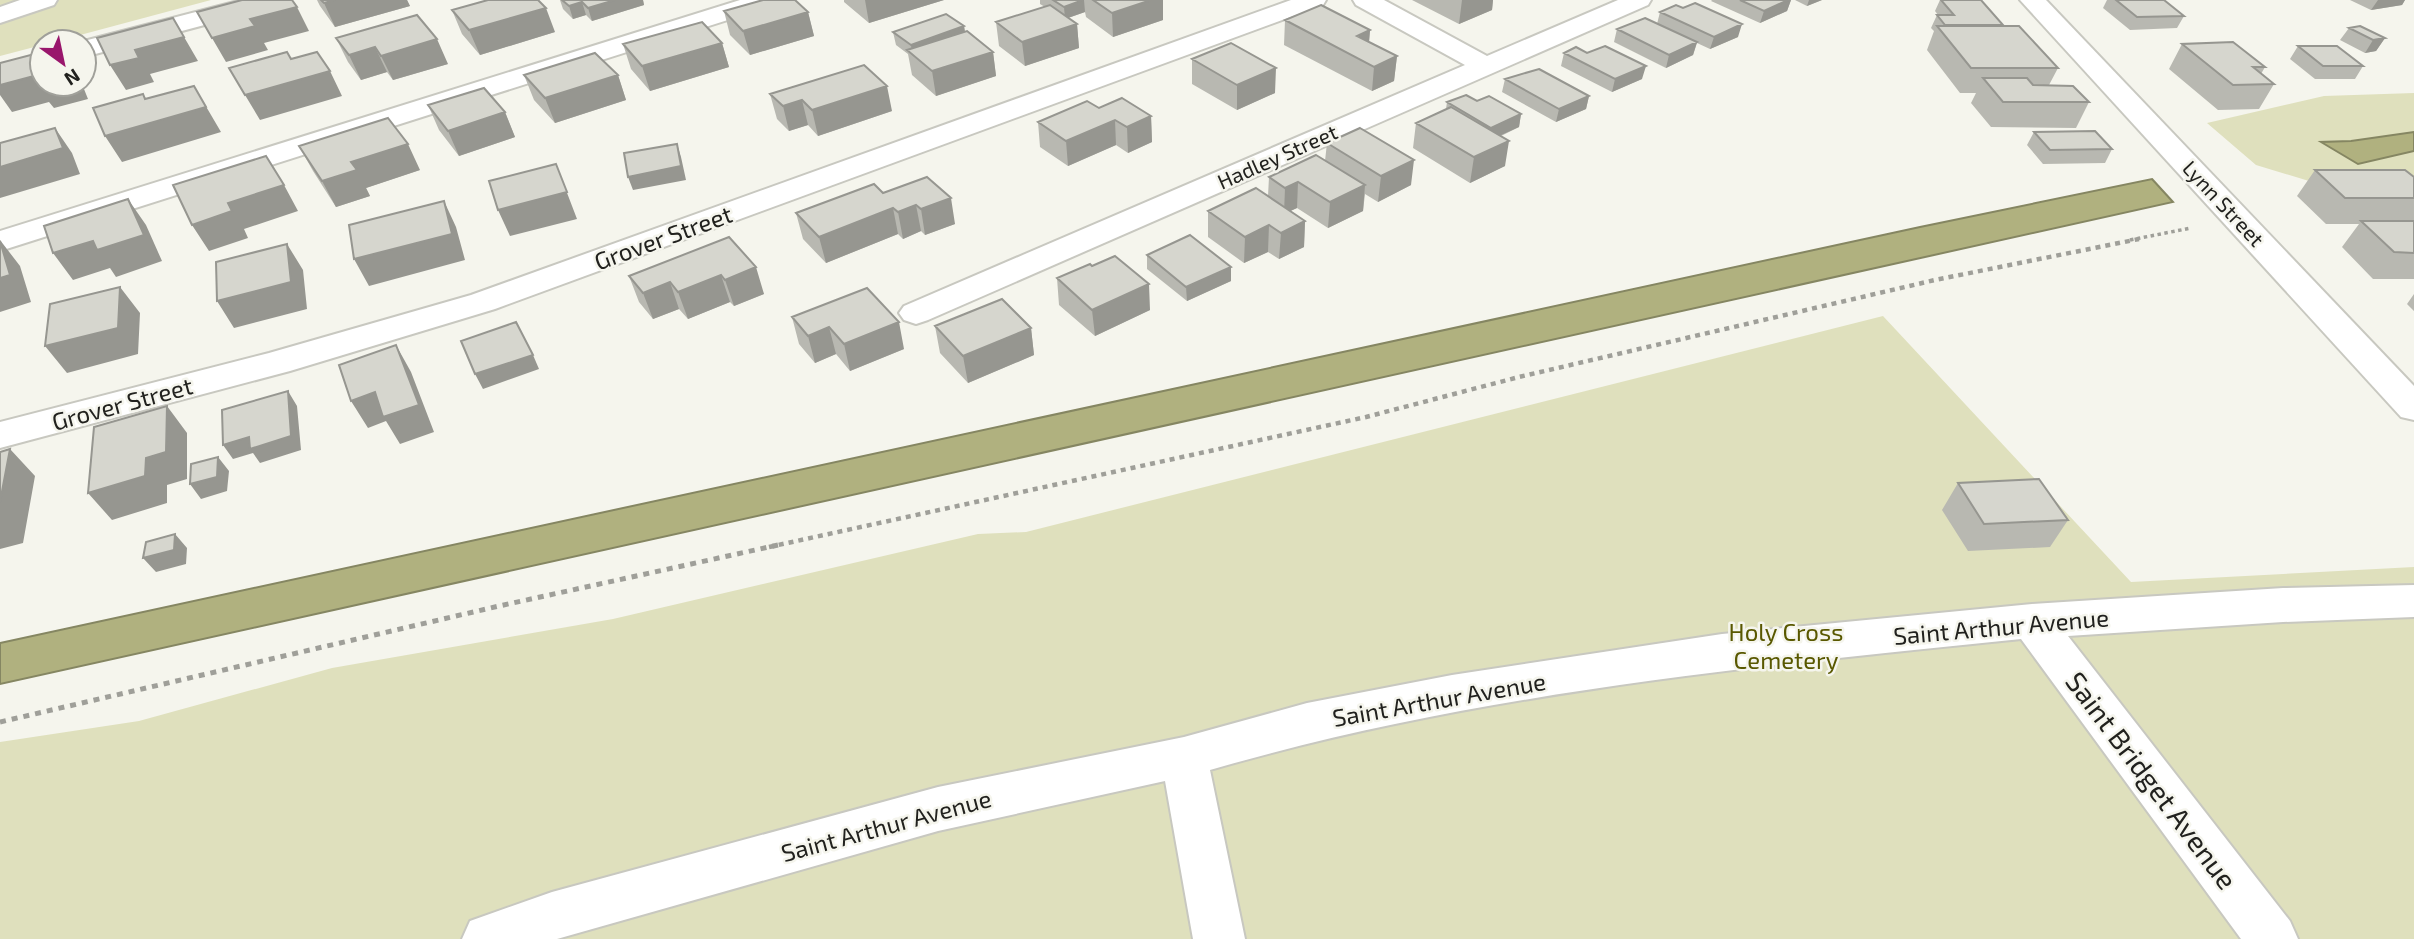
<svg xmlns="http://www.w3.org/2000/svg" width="2414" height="939" font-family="'Exo 2',sans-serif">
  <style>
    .green { fill: #dfe0bd }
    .water { fill: #b0b17f; stroke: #858662; stroke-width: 2 }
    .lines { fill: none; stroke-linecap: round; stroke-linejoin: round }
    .minor-casing { stroke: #c8c8c0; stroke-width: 4 }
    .major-casing { stroke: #c8c8c0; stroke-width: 4 }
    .path-far2 { stroke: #9f9f99; stroke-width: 3.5; stroke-dasharray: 3.5 3.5; stroke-linecap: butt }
    .path-far1 { stroke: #9f9f99; stroke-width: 4.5; stroke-dasharray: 5 5; stroke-linecap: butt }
    .path { stroke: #9f9f99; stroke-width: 5; stroke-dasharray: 6 6; stroke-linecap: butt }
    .minor { fill: #fff; fill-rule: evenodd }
    .major { fill: #fff; fill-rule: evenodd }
    .wall { fill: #b8b8b1 }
    .shaded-wall { fill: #969690 }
    .building { fill: #d6d6ce; stroke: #969690; stroke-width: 2 }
    .labels { text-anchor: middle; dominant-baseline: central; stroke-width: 5; stroke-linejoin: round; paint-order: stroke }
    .far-street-label { font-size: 21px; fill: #21211e; stroke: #f5f5ed }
    .street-label { font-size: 24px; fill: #21211e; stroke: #f5f5ed }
    .park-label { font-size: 24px; fill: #595800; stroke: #f5f5ed }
    .near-street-label { font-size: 28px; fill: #21211e; stroke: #f5f5ed }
  </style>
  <rect width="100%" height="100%" fill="#f5f5ed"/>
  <path class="green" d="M0,0H211L54,42H42V45L0,56Z
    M2414,93V177L2309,181L2256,165L2207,123L2324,96Z
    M1883,316L2131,582L2414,567V939H0V742L139,721L332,668L613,619L978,534L1026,532Z"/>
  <path class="water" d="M2414,132V151L2358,164L2321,142L2351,141Z
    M2152,179L2173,202L0,684V643L1920,227Z"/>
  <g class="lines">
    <defs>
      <path id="minor" d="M20,0H57L54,5L0,23V7Z
        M242,0H283L280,5L84,57V42H80Z
        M740,0H778L775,5L0,251V231Z
        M1291,0H1326L1323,5L495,309L290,371L0,448V422L269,353L471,295Z
        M1353,0H1384L1487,56L1618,0H1651L1648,5L928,320L916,324L904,320L899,313L904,306L1465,65L1356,5Z
        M2414,585V617L2283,622L2068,636L2290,921L2298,939H2241L2021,639C1749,667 1474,693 1210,770L1245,939H1193L1165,781L938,831L557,939H462L470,921L552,892L938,787L1184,737L1307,703L1452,675L1722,634L2032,604L2283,588Z"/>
      <path id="major" d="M2020,0H2046L2414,386V420L2401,417Z"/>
    </defs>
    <use href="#minor" class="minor-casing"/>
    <use href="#major" class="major-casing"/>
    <path class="path-far2" d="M2130,240L2191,228"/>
    <path class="path-far1" d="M769,547L1366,417L1519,377L1935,280L2139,239"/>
    <path class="path" d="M0,722L499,606L778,545"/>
    <use href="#minor" class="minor"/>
    <use href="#major" class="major"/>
  </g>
  <path class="wall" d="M317,0H407L410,6L335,27L320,6Z
    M560,0H643L644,5L592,21L586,15L573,19L563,9Z
    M844,0H944L869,23L844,2Z
    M1040,0H1163V20L1113,37L1086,17L1085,12L1068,18L1077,24L1079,48L1025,66L999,46L996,22L1045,7L1040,4Z
    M1412,0H1493L1492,10L1459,24Z
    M1712,0H1791L1787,11L1760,23L1711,1Z
    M1795,0H1822L1807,6Z
    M1940,0H1981L2003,25V26L2058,68L2049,85L2089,102L2076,128L1991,127L1971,103L1976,93H1960L1927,50L1934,31L1931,28L1937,15H1938L1935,11Z
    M2107,0H2164L2184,16L2177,28L2130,30L2103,8Z
    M2350,0H2405L2402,5L2371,10Z
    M452,10L555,32L480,55L462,34Z
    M724,11L808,12L814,36L750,55L730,35Z
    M1660,12L1738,37L1710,49L1697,43L1693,55L1666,68L1614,42L1617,29L1657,24Z
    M1285,20L1370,30L1369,42L1397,56L1394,81L1372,91L1284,45Z
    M964,26L965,32L993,52L996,76L936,96L912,75L908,54L896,45L893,32Z
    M2349,28L2385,38L2376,51L2365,53L2340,40Z
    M336,38L448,64L393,80L387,72L361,80L348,62Z
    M722,43L729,67L650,91L631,69L623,44Z
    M2182,44L2265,67L2261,74L2274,84L2259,109L2218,110L2169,69Z
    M2298,46L2363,66L2355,79H2315L2290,59Z
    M1564,53L1642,79L1612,92L1561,66Z
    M1192,59L1275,93L1237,110L1192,84Z
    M524,75H618L626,100L555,123L534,100Z
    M1505,79L1589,96L1586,109L1556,122L1502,92Z
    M770,94L892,111L818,136L808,125L789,131L777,119Z
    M1477,101L1521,114L1519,127L1501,136L1505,166L1470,183L1413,148L1416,123L1446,109L1447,102Z
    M428,105L505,112L515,137L459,156L439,130Z
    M1099,108L1151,116L1152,142L1128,153L1116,145L1068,166L1040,147L1038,122Z
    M2034,132L2112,149L2105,163L2043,164L2027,145Z
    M1327,143L1411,185L1378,202L1365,194L1363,211L1328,228L1297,208L1290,211L1305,221L1304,247L1279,259L1268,252L1244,263L1208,237V211L1268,196L1269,177L1325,161Z
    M299,146L420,170L366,188L370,196L336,207L313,171Z
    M2315,170L2414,177V279H2373L2342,247L2359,224H2326L2297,196Z
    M927,177L955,224L925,235L921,231L903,239L898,234L826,263L803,239L796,213L883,193Z
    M729,237L764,294L734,306L730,302L688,319L679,309L653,319L639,302L629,276Z
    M1147,255L1231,281L1187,301L1147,269Z
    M1092,266L1150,310L1095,336L1059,305L1057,278Z
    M2414,294V311L2407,304Z
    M792,317L904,349L850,371L836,354L815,363L799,344Z
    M935,326L1031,328L1034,355L968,383L940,353Z
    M1958,483L2068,520L2050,547L1968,551L1942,510Z"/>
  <path class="shaded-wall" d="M335,0H407L410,6L335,27L324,3Z
    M615,0H643L644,5L592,21L588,8Z
    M865,0H944L869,23Z
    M1083,0H1084L1085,12L1065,19L1064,7Z
    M1151,0H1163V20L1113,37L1112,13Z
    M1462,0H1493L1492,10L1459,24Z
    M1788,0H1791L1787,11L1760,23L1764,11Z
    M1809,0H1822L1807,6Z
    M2378,0H2405L2402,5L2371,10Z
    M582,2L586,15L573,19L569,6Z
    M297,7L309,31L264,43L268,50L226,62L212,38L250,19Z
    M546,8L555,32L480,55L469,30Z
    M808,12L814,36L750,55L743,31Z
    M173,18L198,61L150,74L154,82L126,90L110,65L135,50Z
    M1077,24L1079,48L1025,66L1022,42Z
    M1742,24L1738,37L1710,49L1714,37Z
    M964,26L966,39L912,54L911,45Z
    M1370,30L1368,54L1357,36Z
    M2385,38L2376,51L2365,53L2373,40Z
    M437,39L448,64L393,80L381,56Z
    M1697,42L1693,55L1666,68L1669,55Z
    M722,43L729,67L650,91L642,66Z
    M375,47L387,72L361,80L349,55Z
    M993,52L996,76L936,96L932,71Z
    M1397,56L1394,81L1372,91L1374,67Z
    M1646,66L1642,79L1612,92L1615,79Z
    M1276,68L1275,93L1237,110V85Z
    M330,71L342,96L260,120L245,95Z
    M618,75L626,100L555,123L545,98Z
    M34,76L42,82V84H82L88,99L54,108L49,102L12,112L0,95V85Z
    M194,86L221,132L122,162L105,136L143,94L159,120Z
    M887,86L892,111L818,136L812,110Z
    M1589,96L1586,109L1556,122L1559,109Z
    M802,100L808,125L789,131L783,106Z
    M505,112L515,137L459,156L448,131Z
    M1521,114L1519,127L1488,141L1491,128Z
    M1151,116L1152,142L1128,153L1127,127Z
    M1115,120L1116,145L1068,166L1066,141Z
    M55,128L72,153L80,174L0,198V167Z
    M1509,141L1505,166L1470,183L1474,157Z
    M408,144L420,170L366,188L370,196L336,207L322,181L351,162Z
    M677,144L681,157L686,180L633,190L628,177Z
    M1414,160L1411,185L1378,202L1381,176Z
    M556,164L577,219L510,236L498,210Z
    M1298,182L1297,208L1284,214L1285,188Z
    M284,185L298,211L244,229L248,238L209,251L192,225L228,203Z
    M1365,185L1363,211L1328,228L1330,202Z
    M951,198L955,224L925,235L921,209Z
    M128,199L146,225L162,261L116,277L110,268L73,280L53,253Z
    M444,201L456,227L465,260L369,286L354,259Z
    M916,205L921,231L903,239L898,212Z
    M893,208L898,234L826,263L819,237Z
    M1305,221L1304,247L1279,259L1281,233Z
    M1269,225L1268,252L1244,263L1245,237Z
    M0,240L20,266L31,302L0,312Z
    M287,244L303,270L307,309L234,328L217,301Z
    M756,267L764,294L734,306L725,280Z
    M1231,267V281L1187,301L1186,287Z
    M721,275L730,302L688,319L678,292Z
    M670,282L679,309L653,319L643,293Z
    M1149,284L1150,310L1095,336L1092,310Z
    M120,287L140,313L138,354L67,373L45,346Z
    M899,322L904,349L850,371L844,344Z
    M829,327L836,354L815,363L808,336Z
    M1031,328L1034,355L968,383L963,356Z
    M396,345L411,372L434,432L400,444L386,421L368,428L351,401Z
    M533,355L539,369L483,389L475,374Z
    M288,391L297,406L301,450L260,463L253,453L233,459L223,445Z
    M167,406L187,433V479L167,485V503L112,520L88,493L146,458Z
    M10,449L35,476L23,543L0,549V502Z
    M218,457L229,471L227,491L201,499L190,484Z
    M175,534L187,548L186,564L156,572L143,558Z"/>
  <path class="building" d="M242,0H292L297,7L250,19L255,26L212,38L197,12Z
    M321,0H335L324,3Z
    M488,0H538L546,8L469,30L452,10Z
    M562,0H615L588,8L582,2L569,6Z
    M763,0H795L808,12L743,31L724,11Z
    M1053,0H1083L1064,7Z
    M1093,0H1151L1112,13Z
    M1740,0H1788L1764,11Z
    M1941,0H1981L2003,25H1945L1937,15H1954Z
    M2116,0H2164L2184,16L2137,17Z
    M1695,3L1742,24L1714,37L1660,12L1676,5L1683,8Z
    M1050,5L1077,24L1022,42L996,22Z
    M1321,5L1370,30L1357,36L1397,56L1374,67L1285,20Z
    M946,14L964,26L911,45L893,32Z
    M417,15L437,39L381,56L375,47L349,55L336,38Z
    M173,18L184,37L135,50L139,58L110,65L97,38Z
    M1645,18L1697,42L1669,55L1617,29Z
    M702,22L722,43L642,66L623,44Z
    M1937,26H2019L2058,68H1971Z
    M2360,26L2385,38L2373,40L2349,28Z
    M967,31L993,52L932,71L907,50Z
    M2233,42L2265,67H2253L2274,84L2233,85L2182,44Z
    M1231,43L1276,68L1237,85L1192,59Z
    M1605,46L1646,66L1615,79L1564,53L1576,47L1587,53Z
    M2298,46H2337L2363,66H2323Z
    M42,52V82L37,83L34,76L0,85V63Z
    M287,52L291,59L317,52L330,71L245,95L229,68Z
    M595,53L618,75L545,98L524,75Z
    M864,65L887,86L812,110L802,100L783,106L770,94Z
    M1539,69L1589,96L1559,109L1505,79Z
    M1983,78H2027L2033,85L2073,86L2089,102H2003Z
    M194,86L206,107L105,136L93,108L143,94L145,99Z
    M484,88L505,112L448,131L428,105Z
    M1466,95L1477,101L1489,96L1521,114L1491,128L1447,102Z
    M1122,98L1151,116L1127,127L1115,120L1066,141L1038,122L1087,101L1099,108Z
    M1451,107L1509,141L1474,157L1416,123Z
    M388,118L408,144L351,162L357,170L322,181L299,146Z
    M55,128L63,148L0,167V143Z
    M1360,128L1414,160L1381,176L1327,143Z
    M2095,131L2112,149L2050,150L2034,132Z
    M677,144L681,166L628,177L624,153Z
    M1316,155L1365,185L1330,202L1298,182L1285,188L1269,177Z
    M266,156L284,185L228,203L232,211L192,225L173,185Z
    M556,164L567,192L498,210L489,181Z
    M2315,170H2405L2414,177V198H2345Z
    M927,177L951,198L921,209L916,205L898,212L893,208L819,237L796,213L874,184L883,193Z
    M1256,188L1305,221L1281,233L1269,225L1245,237L1208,211Z
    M128,199L144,235L97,250L93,241L53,253L44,226Z
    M444,201L452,234L354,259L349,225Z
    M2361,221H2414V253L2394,252Z
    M1190,235L1231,267L1186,287L1147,255Z
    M729,237L756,267L725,280L721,275L678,292L670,282L643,293L629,276Z
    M0,241L10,275L0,278Z
    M287,244L291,282L217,301L216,262Z
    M1115,256L1149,284L1092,310L1057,278L1090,264L1092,266Z
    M120,287L118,328L45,346L50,304Z
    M867,288L899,322L844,344L829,327L808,336L792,317Z
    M1002,299L1031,328L963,356L935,326Z
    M516,322L533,355L475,374L461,341Z
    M396,345L419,405L383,417L375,392L351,401L339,365Z
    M288,391L291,436L250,449L249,437L223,445L222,410Z
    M167,406L166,452L146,458L145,476L88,493L94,427Z
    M10,449L0,502V452Z
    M218,457L217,477L190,484L191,464Z
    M2039,479L2068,520L1984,524L1958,483Z
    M175,534L174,550L143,558L146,542Z"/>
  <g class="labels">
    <g class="far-street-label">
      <text transform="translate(1277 156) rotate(-24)">Hadley Street</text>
      <text transform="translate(2224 203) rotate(47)">Lynn Street</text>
    </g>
    <g class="street-label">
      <text transform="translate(663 237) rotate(-20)">Grover Street</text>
      <text transform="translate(122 403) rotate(-15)">Grover Street</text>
      <text transform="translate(2001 626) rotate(-5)">Saint Arthur Avenue</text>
      <text transform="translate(1439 699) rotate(-10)">Saint Arthur Avenue</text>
      <text transform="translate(886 825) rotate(-15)">Saint Arthur Avenue</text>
    </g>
    <g class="park-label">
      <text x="1786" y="631">Holy Cross<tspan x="1786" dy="28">Cemetery</tspan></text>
    </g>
    <g class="near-street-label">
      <text transform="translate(2152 780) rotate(53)">Saint Bridget Avenue</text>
    </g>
  </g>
  <g transform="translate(63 63) rotate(147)"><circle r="33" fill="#f5f5ed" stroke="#a0a09a" stroke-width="2"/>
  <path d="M0-5L12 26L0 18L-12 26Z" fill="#99166c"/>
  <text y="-10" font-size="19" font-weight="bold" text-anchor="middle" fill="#21211e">N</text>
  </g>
</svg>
